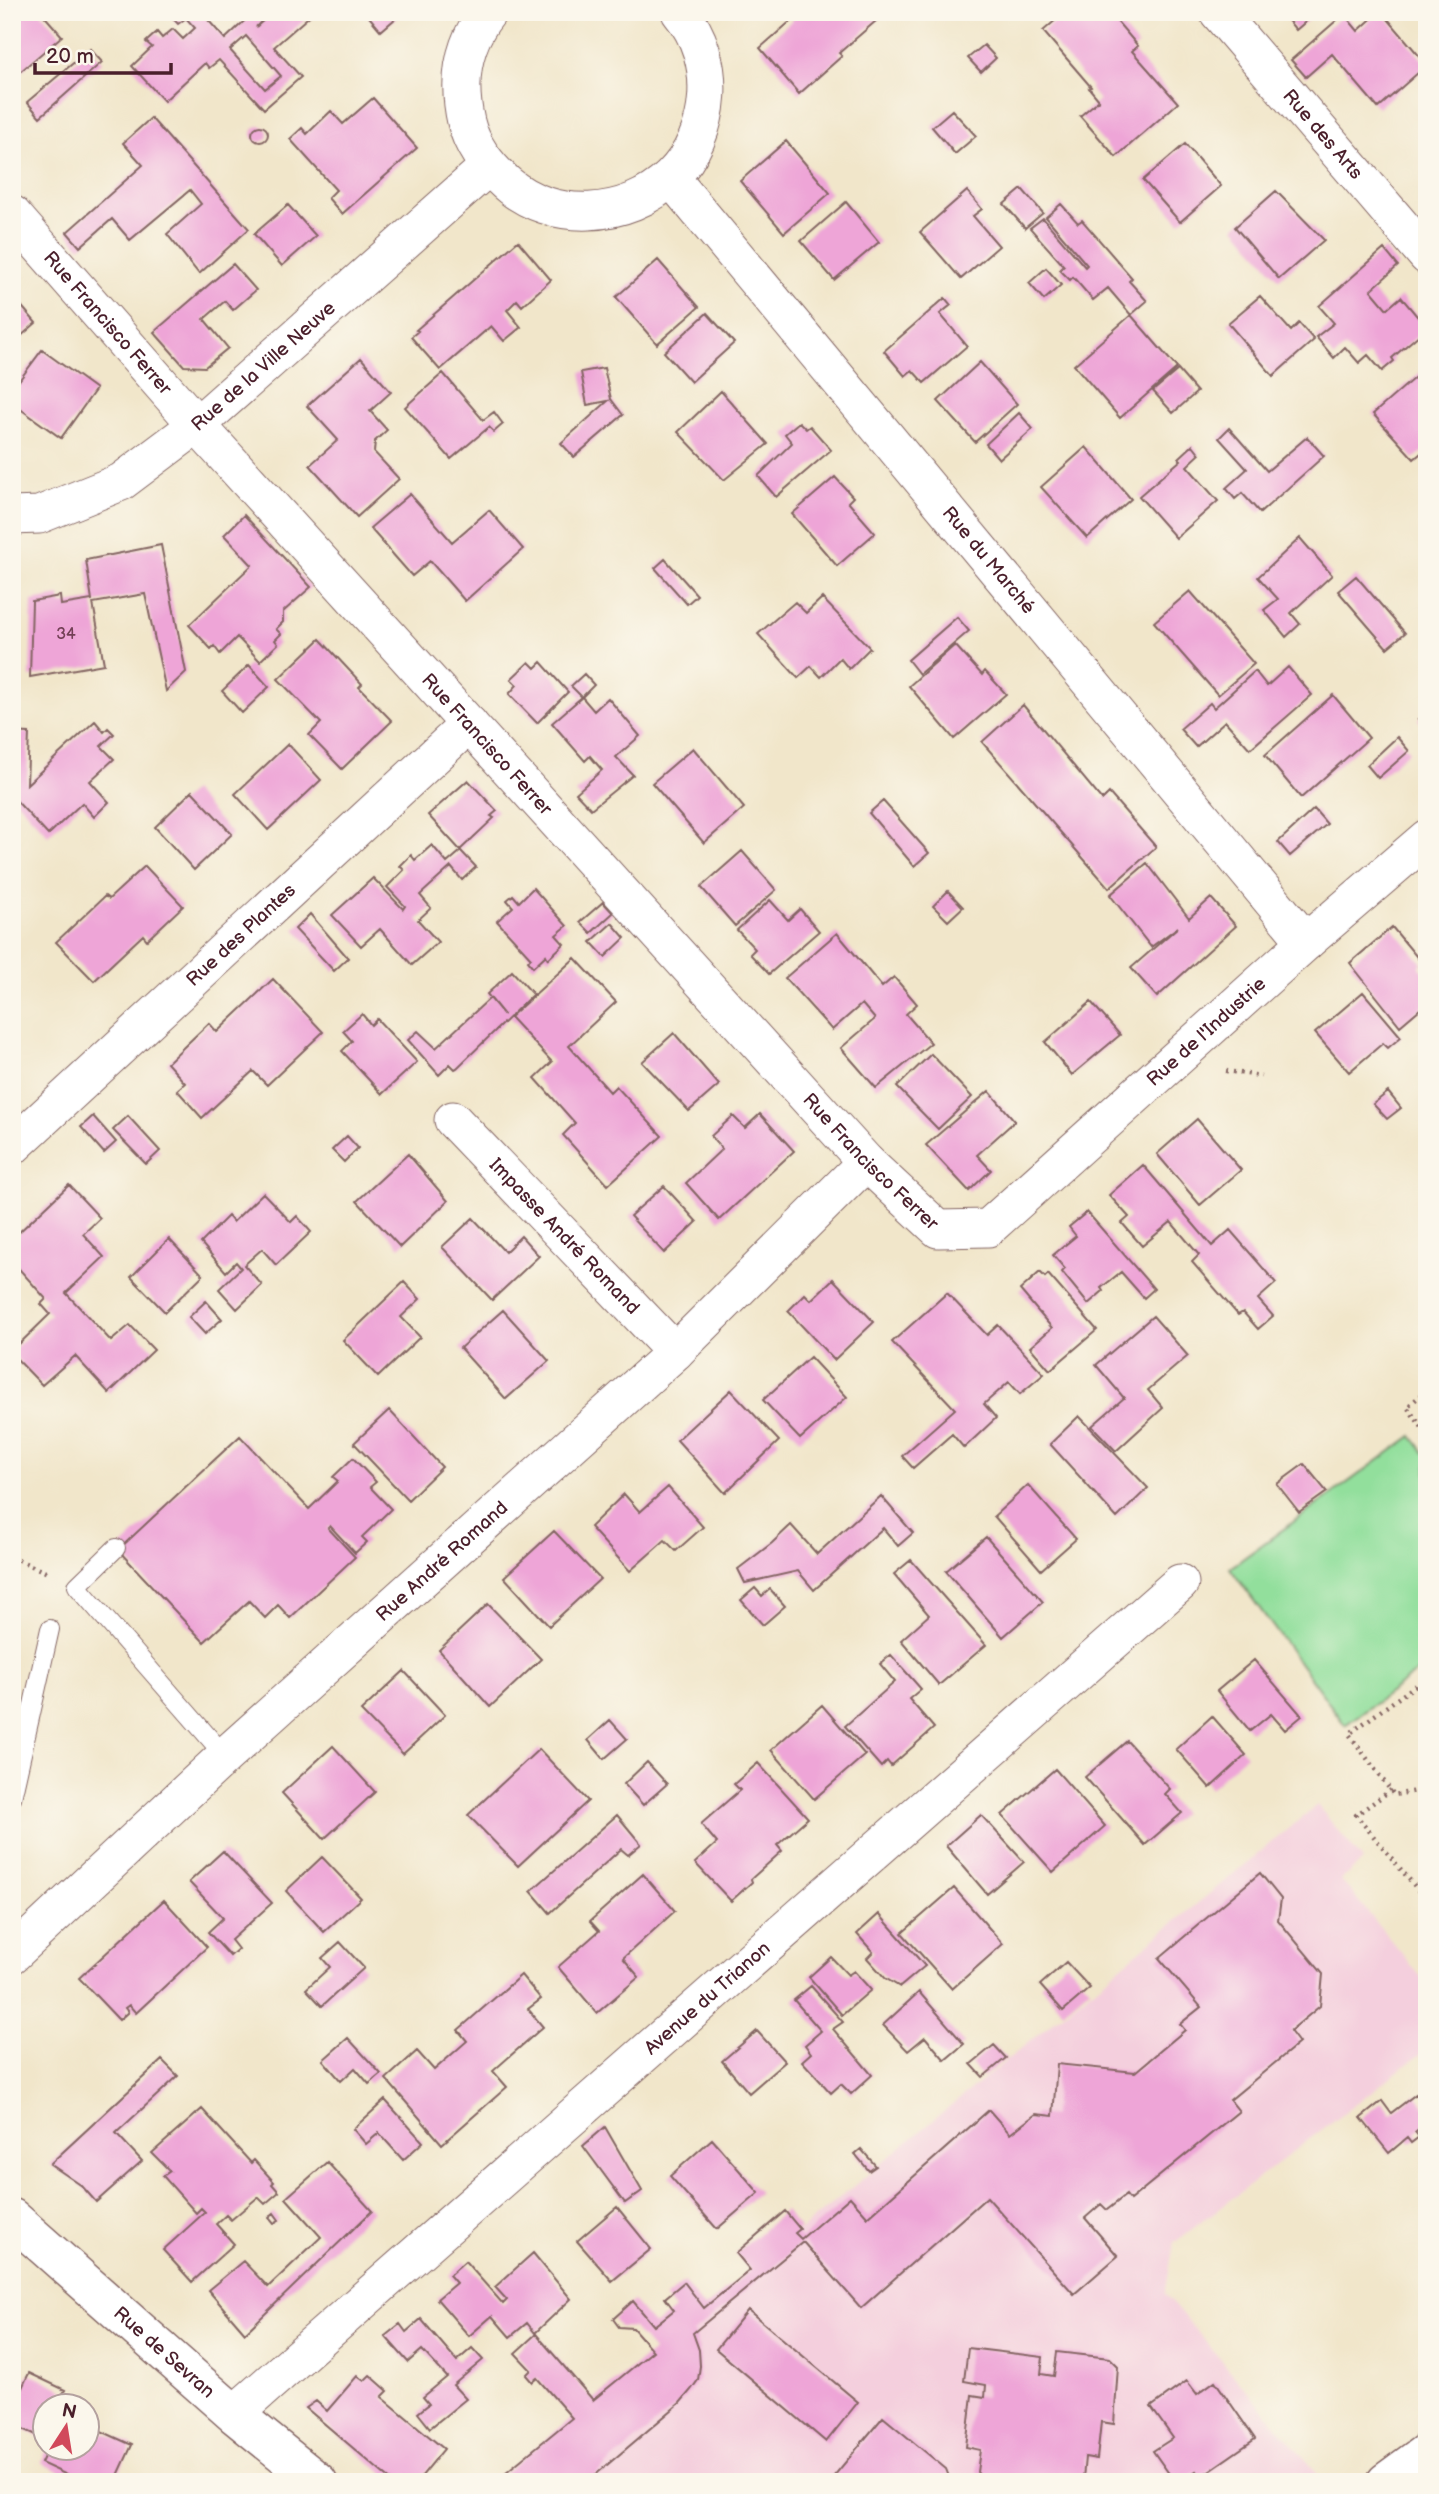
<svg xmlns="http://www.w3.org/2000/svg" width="1439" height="2494" font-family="'Balsamiq Sans',sans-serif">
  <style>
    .built { fill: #f4cfdd }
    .green { fill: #92df9c; stroke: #6e7f64; stroke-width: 2 }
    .building { fill: #eea5d7; fill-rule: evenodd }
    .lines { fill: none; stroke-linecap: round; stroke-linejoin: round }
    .service-casing { stroke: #846563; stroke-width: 20 }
    .minor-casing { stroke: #846563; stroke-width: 39 }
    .secondary-casing { stroke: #846563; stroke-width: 41 }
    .primary-casing { stroke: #846563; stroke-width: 41 }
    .path { stroke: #846563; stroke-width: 4.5; stroke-dasharray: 2 5; stroke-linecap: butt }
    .service { stroke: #fff; stroke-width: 18 }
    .minor { stroke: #fff; stroke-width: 37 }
    .secondary { stroke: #fff; stroke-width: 38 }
    .primary { stroke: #fff; stroke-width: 38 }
    .labels { text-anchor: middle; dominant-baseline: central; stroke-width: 7; stroke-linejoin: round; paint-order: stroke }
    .number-label { font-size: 16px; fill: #734056 }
    .street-label { font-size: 19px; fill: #4a1f2b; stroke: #fbf7ec }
  </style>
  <rect width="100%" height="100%" fill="#fbf7ec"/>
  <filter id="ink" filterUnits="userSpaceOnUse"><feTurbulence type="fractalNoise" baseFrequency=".0143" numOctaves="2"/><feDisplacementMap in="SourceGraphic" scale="14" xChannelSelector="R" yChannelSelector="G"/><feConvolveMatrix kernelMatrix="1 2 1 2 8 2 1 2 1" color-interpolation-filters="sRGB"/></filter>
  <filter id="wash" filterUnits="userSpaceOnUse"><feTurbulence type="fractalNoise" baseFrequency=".00686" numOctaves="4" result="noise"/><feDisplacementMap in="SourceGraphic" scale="28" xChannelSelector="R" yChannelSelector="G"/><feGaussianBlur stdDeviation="1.57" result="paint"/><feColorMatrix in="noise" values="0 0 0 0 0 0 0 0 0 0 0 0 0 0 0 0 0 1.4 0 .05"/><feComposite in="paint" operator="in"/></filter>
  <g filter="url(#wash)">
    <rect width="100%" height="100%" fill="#f1e6ca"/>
    <path class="built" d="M1317,1805L1363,1860L1341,1880L1427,1984V2049L1174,2243L1165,2294L1318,2474L1303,2482H494Z"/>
    <path class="green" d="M1412,1436L1427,1456V1665L1345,1725L1230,1568Z"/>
    <g id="blocks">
      <path class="building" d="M12,12H41L62,36L14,77Z
        M167,12H181L186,18L192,12H201L225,39L254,12H270L256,27L273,12H314L274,47L301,77L264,109L219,60L209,68L205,63L164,101L132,66L152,47L146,42L157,32L162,38L173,29L183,39L195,28L186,18L178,24ZM246,36L281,76L265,89L230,50Z
        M365,12H403L381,31Z
        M801,12H883L884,14L839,53L842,56L799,94L760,48Z
        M1065,12H1109L1138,46L1132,51L1178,103L1116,157L1080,116L1099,100L1089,88L1091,87L1043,31Z
        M1281,12H1317L1296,30Z
        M1379,12H1382L1427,65L1378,108L1332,54L1306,77L1291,60L1344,14L1358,31Z
        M984,45L996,58L981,72L968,58Z
        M90,49L102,62L40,117L27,102Z
        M373,98L417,148L342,214L328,198L336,190L290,139L302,128L307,134L331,111L343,124Z
        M952,110L976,136L955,154L932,127Z
        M151,118L249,229L199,274L167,234L201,204L190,190L130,240L112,219L80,247L67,232L143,165L123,143Z
        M252 134a8 8 0 1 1 16 0a8 8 0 1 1-16 0Z
        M786,141L830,193L784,233L740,181Z
        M1185,144L1221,186L1180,222L1143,180Z
        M1022,189L1043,213L1025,228L1004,204Z
        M967,191L982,209L973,216L999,246L961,279L920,232Z
        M1276,191L1324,240L1279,279L1235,227Z
        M846,202L879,242L834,280L801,241Z
        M1061,204L1078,223L1082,220L1132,278L1129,281L1147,301L1131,315L1177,368L1120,418L1074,365L1131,315L1108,288L1093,300L1073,277L1070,280L1060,270L1064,266L1030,228L1043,218L1085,267L1087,265L1046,217Z
        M288,205L316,236L282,266L254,234Z
        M518,241L551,280L522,306L517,300L507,310L521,327L504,341L491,326L440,370L411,337L418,331L416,330Z
        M1384,249L1398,266L1371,290L1387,309L1401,297L1427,328L1392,358L1394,361L1382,371L1368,355L1359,363L1345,347L1334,358L1316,337L1334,323L1319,306Z
        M658,260L699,307L657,344L616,297Z
        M233,264L256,290L233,310L225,301L204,319L228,348L205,367L184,366L154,332Z
        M1046,268L1061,285L1044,300L1029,283Z
        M12,295L36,323L12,344Z
        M1260,296L1291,331L1299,323L1314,340L1273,376L1228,323Z
        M945,298L951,305L940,314L967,346L924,383L912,370L905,376L884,351Z
        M707,313L734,343L691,382L664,352Z
        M42,350L96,389L61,438L12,403V390Z
        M361,358L391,392L370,411L387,430L375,441L374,452L399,479L357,517L310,465L338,440L307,406Z
        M980,362L1017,404L975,442L938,401Z
        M604,368L611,399L623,415L574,457L561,443L608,401L587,405L581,372Z
        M1178,370L1197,392L1173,413L1153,391Z
        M1422,371L1427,376V448L1414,459L1373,414Z
        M443,373L483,420L494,412L503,424L494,432L489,427L451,459L405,407Z
        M721,391L768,444L724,480L678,432Z
        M1019,413L1033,429L999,459L986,444Z
        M799,422L806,429L810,426L831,450L776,497L758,476L792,443L785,434Z
        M1229,428L1267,471L1307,437L1324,456L1260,513L1242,493L1235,499L1226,488L1247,469L1219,438Z
        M1193,445L1200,454L1187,466L1218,501L1176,538L1139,496L1181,460L1179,458Z
        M1086,447L1131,499L1087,538L1041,487Z
        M835,477L853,497L848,502L875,533L837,566L792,514Z
        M410,494L452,542L489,510L523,549L465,601L430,561L412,576L370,528Z
        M244,515L311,587L283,612V622L276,629L281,634L275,640L278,644L260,661L237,637L220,654L214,646L211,649L189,625L252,565L224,535Z
        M1300,538L1332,575L1291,613L1300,624L1286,637L1264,610L1278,599L1258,577Z
        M161,545L186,672L166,691L145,594L93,603L104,664L30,677L32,601L60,596L61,605L92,600L86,560Z
        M665,559L697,595L687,604L655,568Z
        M1356,576L1405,633L1387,648L1338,591Z
        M1190,591L1254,664L1218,695L1154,622Z
        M822,598L870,648L849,669L840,658L821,677L811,666L798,678L758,634L795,602L806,613Z
        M957,617L969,631L919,674L908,660Z
        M320,639L362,684L359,687L392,721L342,769L309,735L321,723L278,679Z
        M955,645L982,675L985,671L1006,694L954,739L909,686Z
        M529,662L535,668L541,662L568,692L537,723L509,694L517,685L511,679Z
        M249,665L269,687L242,713L222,691Z
        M1288,667L1312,695L1250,749L1225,721L1196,747L1180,729L1210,703L1214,708L1255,671L1267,686Z
        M584,674L594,685L582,697L571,686Z
        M1333,695L1369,738L1301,798L1265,755Z
        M582,697L594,711L608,698L640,736L616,757L633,775L591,809L576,793L602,770L590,756L585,761L552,723Z
        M1023,705L1102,800L1109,793L1156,847L1109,888L982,742Z
        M1427,712V729L1418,719Z
        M95,721L104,732L108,728L114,734L101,746L114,759L90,781L109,802L94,817L82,803L48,835L12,796V732L29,733L27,784Z
        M1397,737L1409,751L1378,778L1367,765Z
        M288,744L321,780L268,830L235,794Z
        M693,748L744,808L704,843L652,783Z
        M468,780L497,811L491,816L494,818L460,850L428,815Z
        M192,791L232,834L194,870L155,827Z
        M883,801L929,853L914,866L869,813Z
        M1314,809L1327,824L1290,856L1278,842Z
        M432,845L447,863L461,851L476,867L462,880L451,867L420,895L431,908L418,920L438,942L412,965L380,929L361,946L332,915L373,878L403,909L405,906L387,887L404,870L400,866L411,855L415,860Z
        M742,851L776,890L735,926L701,887Z
        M1147,863L1189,918L1211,898L1236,926L1157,997L1131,968L1178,927L1151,947L1110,895Z
        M145,866L183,906L147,940L143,935L94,981L56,942L105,896L109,899Z
        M533,888L567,926L556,935L564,944L548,959L546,955L533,967L528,961L531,958L497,921L513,907L507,900L513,895L519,902Z
        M948,891L963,907L948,921L933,906Z
        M770,900L788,920L800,909L819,931L769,974L750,954L755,949L737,930Z
        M603,902L613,913L591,933L580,922Z
        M310,914L348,958L334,971L295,929Z
        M612,923L625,938L605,957L591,942Z
        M1392,927L1422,963L1419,966L1427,975V1003L1400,1026L1350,963Z
        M837,933L882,987L894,977L917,1004L906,1014L931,1043L876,1088L841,1048L875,1019L862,1004L832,1030L785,978Z
        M575,958L616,1002L569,1046L610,1092L616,1086L662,1136L608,1185L563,1135L575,1123L535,1078L552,1062L510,1017Z
        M512,971L533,994L457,1068L455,1069L450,1064L439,1075L408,1040L418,1031L436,1048L490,998L504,1015L487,994Z
        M273,979L323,1032L267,1085L253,1071L202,1118L177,1090L185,1083L167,1063L209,1023L217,1032Z
        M1363,992L1401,1037L1388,1048L1383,1043L1349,1072L1315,1033Z
        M1091,1002L1120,1035L1072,1075L1045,1042Z
        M362,1014L371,1025L377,1019L417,1062L382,1094L342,1051L352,1041L343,1031Z
        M674,1033L719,1085L689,1111L642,1062Z
        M931,1054L972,1097L938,1129L897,1087Z
        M989,1091L1015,1121L977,1155L991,1170L969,1191L926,1145Z
        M1388,1092L1401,1108L1387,1119L1373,1104Z
        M760,1114L794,1151L719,1220L686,1183L722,1149L711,1136L733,1116L745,1128Z
        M93,1116L116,1142L104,1153L81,1127Z
        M128,1116L160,1151L146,1164L113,1130Z
        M1197,1119L1241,1170L1200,1205L1157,1154Z
        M347,1136L358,1148L344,1162L332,1150Z
        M408,1154L448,1201L400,1247L357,1201Z
        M1143,1165L1212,1246L1230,1230L1276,1283L1258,1299L1273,1316L1258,1329L1243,1312L1238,1315L1192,1262L1199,1255L1171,1222L1142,1246L1122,1223L1129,1217L1109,1195Z
        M69,1185L100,1218L83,1234L104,1257L66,1293L111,1341L130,1325L154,1350L109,1393L75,1356L42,1385L12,1354V1351L50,1314L41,1304L46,1299L12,1261V1235L14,1237Z
        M664,1186L697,1222L664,1253L630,1216Z
        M263,1193L291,1222L297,1216L311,1232L276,1265L262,1249L244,1265L262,1285L237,1309L219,1289L241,1268L236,1262L226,1272L201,1243L228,1216L233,1222Z
        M1087,1212L1154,1289L1144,1298L1121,1272L1101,1288L1103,1291L1088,1304L1062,1272L1065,1269L1053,1255L1076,1236L1069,1227Z
        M473,1218L505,1252L521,1236L539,1256L492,1300L442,1247Z
        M169,1239L203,1275L165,1312L131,1277Z
        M1040,1272L1045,1277L1048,1274L1097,1330L1050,1370L1030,1347L1052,1328L1020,1290Z
        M833,1279L874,1322L834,1360L788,1311L805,1294L811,1300Z
        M404,1282L420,1299L401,1317L420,1337L378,1377L343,1340Z
        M947,1293L987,1335L998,1325L1044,1374L1020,1394L1009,1382L984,1404L996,1418L964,1448L952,1434L913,1468L902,1456L955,1409L892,1342Z
        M206,1301L222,1319L205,1334L189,1317Z
        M503,1310L549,1361L506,1399L460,1348Z
        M1153,1316L1188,1356L1148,1390L1163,1408L1116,1451L1092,1426L1124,1398L1096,1365Z
        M810,1357L847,1397L800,1439L763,1400Z
        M731,1390L779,1441L725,1493L677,1440Z
        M389,1410L442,1467L408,1500L354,1443Z
        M1079,1416L1148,1488L1117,1518L1050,1444Z
        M240,1436L309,1509L338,1481L333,1477L353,1458L376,1482L370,1487L391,1509L362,1537L367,1542L355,1553L330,1526L328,1528L355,1557L290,1618L278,1605L265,1618L249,1601L204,1642L118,1550Z
        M1304,1464L1327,1492L1299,1512L1277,1484Z
        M1028,1485L1076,1539L1041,1570L994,1516Z
        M668,1487L703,1527L676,1551L665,1540L630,1571L590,1527L624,1494L640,1512Z
        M881,1496L913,1533L898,1546L883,1528L814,1590L798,1571L745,1583L738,1569L772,1543L791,1525L817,1554Z
        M554,1531L600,1579L549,1626L504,1577Z
        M986,1537L1043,1602L1003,1637L946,1571Z
        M911,1560L986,1645L939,1685L901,1640L929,1615L894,1574Z
        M755,1588L762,1596L770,1589L785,1606L763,1625L741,1600Z
        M488,1604L541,1659L490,1707L439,1650Z
        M891,1655L921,1689L909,1699L934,1728L891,1766L887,1761L881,1767L845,1726L895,1682L880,1664Z
        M1254,1660L1302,1716L1285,1730L1271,1714L1250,1731L1217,1691Z
        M404,1671L445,1715L403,1754L361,1711Z
        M822,1705L865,1755L814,1799L771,1750Z
        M1212,1716L1246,1755L1210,1788L1176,1749Z
        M610,1720L627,1739L604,1759L588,1740Z
        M1127,1741L1170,1789L1165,1794L1182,1813L1145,1845L1085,1777Z
        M333,1746L375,1792L324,1839L282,1793Z
        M539,1749L588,1801L518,1866L468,1815Z
        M647,1762L667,1784L643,1805L624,1784Z
        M758,1763L808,1818L777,1845L782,1851L751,1879L752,1882L731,1901L695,1863L717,1843L701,1824L740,1790L734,1784Z
        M1055,1769L1105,1826L1053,1872L1002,1815Z
        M617,1815L641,1844L628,1855L621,1849L550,1913L531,1891Z
        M981,1815L1024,1862L987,1894L946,1846Z
        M223,1851L272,1903L231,1940L238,1949L230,1956L208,1932L223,1918L189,1882Z
        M322,1857L361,1898L324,1932L286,1891Z
        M1260,1873L1281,1899L1278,1920L1323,1974L1320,2006L1290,2031L1299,2043L1230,2100L1239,2111L1130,2200L1126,2195L1107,2210L1101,2204L1085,2218L1118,2256L1074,2294L987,2197L861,2308L803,2242L693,2333L699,2350L700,2366L698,2380L691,2390L680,2403L587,2482H494L572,2418L537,2378L532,2382L526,2375L531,2370L515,2353L536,2334L593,2400L653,2351L633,2328L619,2327L613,2319L633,2301L654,2326L674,2310L665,2298L684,2282L704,2308L750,2270L736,2253L785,2211L800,2229L795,2233L801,2239L850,2197L868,2217L989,2110L1010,2134L1036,2114L1053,2116L1057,2064L1135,2072L1185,2030L1180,2024L1201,2007L1159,1958Z
        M643,1874L675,1911L623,1958L639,1977L597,2013L558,1967L599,1931L590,1921Z
        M954,1888L1003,1944L952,1989L902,1933Z
        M164,1900L207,1947L136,2013L129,2005L125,2008L128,2012L119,2020L79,1978Z
        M879,1914L925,1966L900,1987L885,1978L867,1958L873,1952L857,1934Z
        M340,1942L364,1968L322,2006L306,1989L330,1967L322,1958Z
        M831,1957L848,1975L854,1971L871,1990L842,2015L809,1977Z
        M1066,1962L1090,1988L1063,2011L1040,1985Z
        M521,1975L541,1999L528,2009L543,2027L493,2071L507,2087L442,2144L386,2079L417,2051L434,2070L467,2041L458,2030Z
        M811,1986L843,2022L833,2029L872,2075L851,2094L841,2084L831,2093L802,2061L811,2053L805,2045L821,2031L794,2000Z
        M919,1992L964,2044L945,2060L925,2037L908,2051L883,2025Z
        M757,2031L785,2062L749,2093L722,2061Z
        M348,2038L381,2074L369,2084L355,2068L341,2081L323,2060Z
        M994,2045L1006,2058L983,2077L971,2064Z
        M162,2060L178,2076L116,2133L142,2161L96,2202L82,2186L50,2164Z
        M1416,2094L1427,2108V2122L1415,2132L1419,2137L1411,2143L1407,2138L1389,2153L1361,2118L1382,2101L1391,2113Z
        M385,2100L423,2142L403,2160L379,2133L366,2144L353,2129Z
        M202,2109L251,2163L254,2160L274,2182L272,2184L279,2192L265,2204L258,2197L231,2220L226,2215L216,2224L234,2244L192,2282L163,2250L205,2212L201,2208L196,2213L163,2176L170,2171L152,2153Z
        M605,2127L642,2191L625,2203L583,2146Z
        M712,2139L759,2193L717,2229L670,2176Z
        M861,2149L876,2166L869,2171L855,2154Z
        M327,2162L372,2211L245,2333L208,2290L243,2261L268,2287L321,2237L286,2198Z
        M617,2207L651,2249L612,2281L577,2241Z
        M274,2213L279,2220L274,2223L269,2217Z
        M533,2253L571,2299L535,2333L527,2323L510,2337L492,2316L469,2336L437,2299L456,2283L449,2275L465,2261L503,2304L507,2300L495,2287Z
        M748,2310L858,2402L826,2442L716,2349Z
        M421,2319L457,2361L472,2348L483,2360L453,2385L466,2399L430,2428L418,2413L429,2404L423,2397L447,2377L422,2350L408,2362L385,2336L400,2324L406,2332Z
        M968,2348L1043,2357L1041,2374L1054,2376L1057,2352L1110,2358L1118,2366L1114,2424L1101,2422L1097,2459L1085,2457L1083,2479L1079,2482H985L977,2472L980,2450L966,2447L972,2395L985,2397L986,2385L964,2381Z
        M29,2373L65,2390L57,2406H46V2432L43,2438L12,2424V2409Z
        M370,2375L388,2391L382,2397L444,2449L417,2482H393L306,2408L316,2401L327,2411L357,2376L364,2381Z
        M1187,2381L1197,2394L1215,2381L1255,2439L1200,2477L1196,2471L1179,2482H1175L1153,2451L1173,2438L1151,2407Z
        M883,2417L946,2469L951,2482H829Z
        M88,2425L132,2445L115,2482H82L41,2463L48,2448H88Z"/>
    </g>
  </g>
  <g filter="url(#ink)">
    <use href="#blocks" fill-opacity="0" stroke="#846563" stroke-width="2"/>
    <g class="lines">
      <defs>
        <path id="service" d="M116,1548L77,1586L225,1756
          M12,1798L50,1629"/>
        <g id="minor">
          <path d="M488,12C462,44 457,82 466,122C472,147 487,166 506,183C551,223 627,220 671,177C714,135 720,59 680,12"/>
          <path id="s1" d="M1218,12L1427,256"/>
          <path id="s2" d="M671,178L1306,942"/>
          <path id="s3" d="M12,214L197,425L866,1162L938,1229L988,1228L1306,942L1427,838"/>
          <path id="s4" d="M12,516L39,515L121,482L197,425L488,167"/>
          <path id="s5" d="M453,1120L675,1352"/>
          <path id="s6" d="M12,1147L469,724"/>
          <path id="s7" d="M12,1955L225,1756L675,1352L866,1162"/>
          <path id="s8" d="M234,2414L1180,1583"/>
        </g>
        <g id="secondary">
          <path id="s9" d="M12,2218L234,2414L318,2482"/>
        </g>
        <path id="primary" d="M1386,2482L1427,2452"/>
      </defs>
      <use href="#service" class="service-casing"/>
      <use href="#minor" class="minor-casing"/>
      <use href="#secondary" class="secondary-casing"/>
      <use href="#primary" class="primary-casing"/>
      <path class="path" d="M1226,1071L1261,1076
        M1427,1390L1407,1407L1427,1434
        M12,1557L50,1574
        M1427,1677L1349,1734L1394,1795L1427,1789
        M1391,1790L1356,1815L1427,1901
        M12,2100V2110"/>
      <use href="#service" class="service"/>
      <use href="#minor" class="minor"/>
      <use href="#secondary" class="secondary"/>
      <use href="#primary" class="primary"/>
    </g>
  </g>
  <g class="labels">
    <g class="number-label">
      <text x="66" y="634">34</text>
    </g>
    <g class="street-label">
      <text stroke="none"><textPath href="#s1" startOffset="161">Rue des Arts</textPath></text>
      <text stroke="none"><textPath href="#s3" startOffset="145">Rue Francisco Ferrer</textPath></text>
      <text stroke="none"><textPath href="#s4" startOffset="299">Rue de la Ville Neuve</textPath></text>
      <text stroke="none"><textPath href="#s2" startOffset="497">Rue du Marché</textPath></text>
      <text stroke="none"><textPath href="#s3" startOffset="712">Rue Francisco Ferrer</textPath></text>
      <text stroke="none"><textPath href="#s6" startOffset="312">Rue des Plantes</textPath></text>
      <text stroke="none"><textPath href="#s3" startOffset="1718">Rue de l'Industrie</textPath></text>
      <text stroke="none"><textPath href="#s3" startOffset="1279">Rue Francisco Ferrer</textPath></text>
      <text stroke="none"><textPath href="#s5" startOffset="161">Impasse André Romand</textPath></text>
      <text stroke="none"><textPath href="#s7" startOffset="583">Rue André Romand</textPath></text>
      <text stroke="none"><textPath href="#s8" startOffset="630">Avenue du Trianon</textPath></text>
      <text stroke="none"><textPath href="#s9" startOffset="203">Rue de Sevran</textPath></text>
    </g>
  </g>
  <rect width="1439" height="2494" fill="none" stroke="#fbf7ec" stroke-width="42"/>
  <g transform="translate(66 2427) rotate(12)"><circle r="33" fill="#fbf7ec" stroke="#b4a19f" stroke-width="2"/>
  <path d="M0-5L12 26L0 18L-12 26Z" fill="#d1495b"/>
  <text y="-10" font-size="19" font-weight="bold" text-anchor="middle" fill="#4a1f2b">N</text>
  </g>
  <path d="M35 63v10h136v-10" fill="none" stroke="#4a1f2b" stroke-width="3.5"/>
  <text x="46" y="63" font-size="21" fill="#4a1f2b" stroke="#fbf7ec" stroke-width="5" paint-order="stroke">20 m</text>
</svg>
